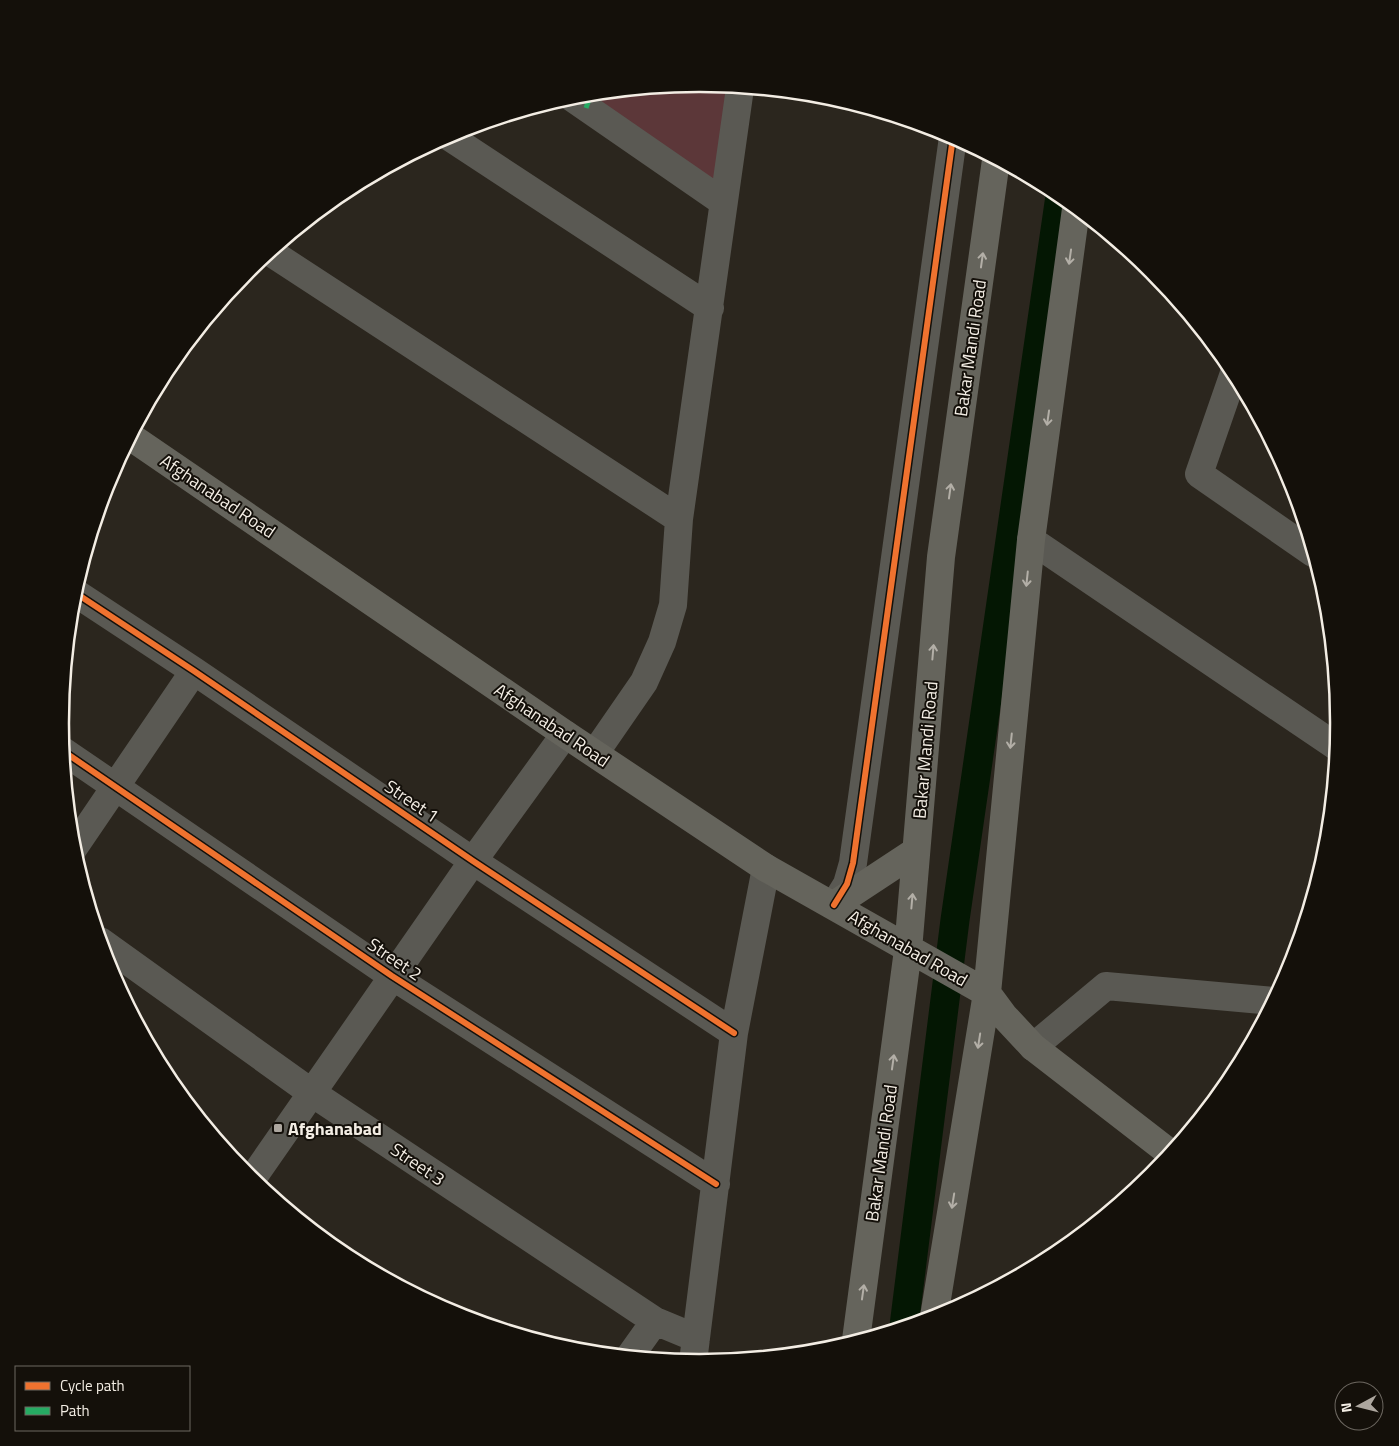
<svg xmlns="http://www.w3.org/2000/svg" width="1399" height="1446" font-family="'Titillium Web',sans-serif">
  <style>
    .green { fill: #5c3739 }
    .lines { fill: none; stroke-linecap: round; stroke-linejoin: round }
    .canal { stroke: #041703; stroke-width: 29 }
    .street { stroke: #5a5953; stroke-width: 28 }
    .secondary { stroke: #65645c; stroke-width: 28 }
    .quiet { stroke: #26ab63; stroke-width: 5; stroke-dasharray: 10 5; stroke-linecap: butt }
    .cycleway-casing { stroke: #14100a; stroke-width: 9 }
    .cycleway { stroke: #ef722f; stroke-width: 6 }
    .oneway { stroke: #b3afa7 }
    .poi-dot { fill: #ada79f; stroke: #14100a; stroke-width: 2 }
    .labels { text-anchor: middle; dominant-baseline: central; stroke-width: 4; stroke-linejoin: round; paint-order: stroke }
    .street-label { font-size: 18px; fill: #f3ede4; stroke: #14100a }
    .poi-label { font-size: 18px; font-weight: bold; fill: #f3ede4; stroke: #14100a; text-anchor: start }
    .rim { fill: none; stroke: #f3ede4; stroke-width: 2.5 }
  </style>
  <rect width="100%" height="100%" fill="#2b261e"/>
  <path class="green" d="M700,84L737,87L718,207L580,95Z"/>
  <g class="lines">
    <path class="canal" d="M904,1326L955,920L1060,196"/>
    <path class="street" d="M571,97L723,202
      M448,136L710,308
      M270,252L679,519
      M1234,373L1199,474L1313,553
      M1031,540L1337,747
      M74,592L194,671L473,861L734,1033
      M63,751L392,976L716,1184
      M595,753L644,682L662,642L673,605L679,519L740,88
      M73,849L194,671
      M834,905L847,884L853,863L953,137
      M100,941L312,1093L655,1321L696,1338
      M1033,1047L1106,986L1273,1001
      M252,1179L473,861L565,734
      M630,1356L655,1321
      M693,1362L734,1033L766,868"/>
    <path class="secondary" d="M131,437L565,734L766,868L987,993L1004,1016L1033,1047L1170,1153
      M834,905L916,851
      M934,1317L987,993L1031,540L1076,209
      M856,1340L908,950L941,557L996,160"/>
    <path class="quiet" d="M586,108L591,94"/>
    <defs>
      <path id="cycleway" d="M74,592L194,671L473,861L734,1033
        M63,751L392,976L716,1184
        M834,905L847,884L853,863L953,137"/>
    </defs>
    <use href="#cycleway" class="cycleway-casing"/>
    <use href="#cycleway" class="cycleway"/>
  </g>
  <defs><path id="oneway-shaft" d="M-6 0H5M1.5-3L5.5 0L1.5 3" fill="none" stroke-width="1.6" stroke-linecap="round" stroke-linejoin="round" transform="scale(1.25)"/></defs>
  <g class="oneway">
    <use href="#oneway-shaft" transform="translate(1070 257) rotate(98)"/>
    <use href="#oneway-shaft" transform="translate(982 260) rotate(-82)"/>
    <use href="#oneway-shaft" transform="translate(1048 418) rotate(98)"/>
    <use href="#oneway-shaft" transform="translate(950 491) rotate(-82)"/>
    <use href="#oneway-shaft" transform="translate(1027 579) rotate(96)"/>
    <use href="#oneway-shaft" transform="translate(933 652) rotate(-85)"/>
    <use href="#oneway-shaft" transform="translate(1011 741) rotate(96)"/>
    <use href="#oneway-shaft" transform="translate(912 901) rotate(-85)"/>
    <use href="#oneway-shaft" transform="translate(979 1041) rotate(99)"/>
    <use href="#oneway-shaft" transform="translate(893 1062) rotate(-82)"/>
    <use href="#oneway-shaft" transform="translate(953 1201) rotate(99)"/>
    <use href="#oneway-shaft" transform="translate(863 1292) rotate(-82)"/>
  </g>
  <rect class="poi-dot" x="273" y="1123" width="10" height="10" rx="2.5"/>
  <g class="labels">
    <g class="street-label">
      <text transform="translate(970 348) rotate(-82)">Bakar Mandi Road</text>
      <text transform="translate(218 496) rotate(34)">Afghanabad Road</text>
      <text transform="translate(552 725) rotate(34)">Afghanabad Road</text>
      <text transform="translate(925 750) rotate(-85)">Bakar Mandi Road</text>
      <text transform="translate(412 801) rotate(34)">Street 1</text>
      <text transform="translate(908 948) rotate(30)">Afghanabad Road</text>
      <text transform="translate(395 959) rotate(34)">Street 2</text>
      <text transform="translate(881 1153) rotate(-82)">Bakar Mandi Road</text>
      <text transform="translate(418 1164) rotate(34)">Street 3</text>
    </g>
    <g class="poi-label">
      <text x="288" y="1128">Afghanabad</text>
    </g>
  </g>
  <path d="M0 0H1399V1446H0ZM699 92H700A630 630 0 0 1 1330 722V724A630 630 0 0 1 700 1354H699A630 630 0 0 1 69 724V722A630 630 0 0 1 699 92Z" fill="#14100a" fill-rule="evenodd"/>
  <path class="rim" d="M699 92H700A630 630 0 0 1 1330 722V724A630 630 0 0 1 700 1354H699A630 630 0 0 1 69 724V722A630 630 0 0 1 699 92Z"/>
  <rect x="15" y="1366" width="175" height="65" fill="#14100a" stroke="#6d6861"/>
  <rect x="25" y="1382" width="25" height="8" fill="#ef722f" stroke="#6d6861"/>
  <text x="60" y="1391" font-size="15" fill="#f3ede4">Cycle path</text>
  <rect x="25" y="1407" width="25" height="8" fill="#26ab63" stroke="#6d6861"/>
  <text x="60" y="1416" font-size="15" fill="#f3ede4">Path</text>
  <g transform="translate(1359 1406) rotate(263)"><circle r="24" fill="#14100a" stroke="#6d6861"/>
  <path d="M0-4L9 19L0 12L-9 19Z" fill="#ada79f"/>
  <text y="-8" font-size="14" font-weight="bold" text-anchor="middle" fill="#f3ede4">N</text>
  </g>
</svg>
